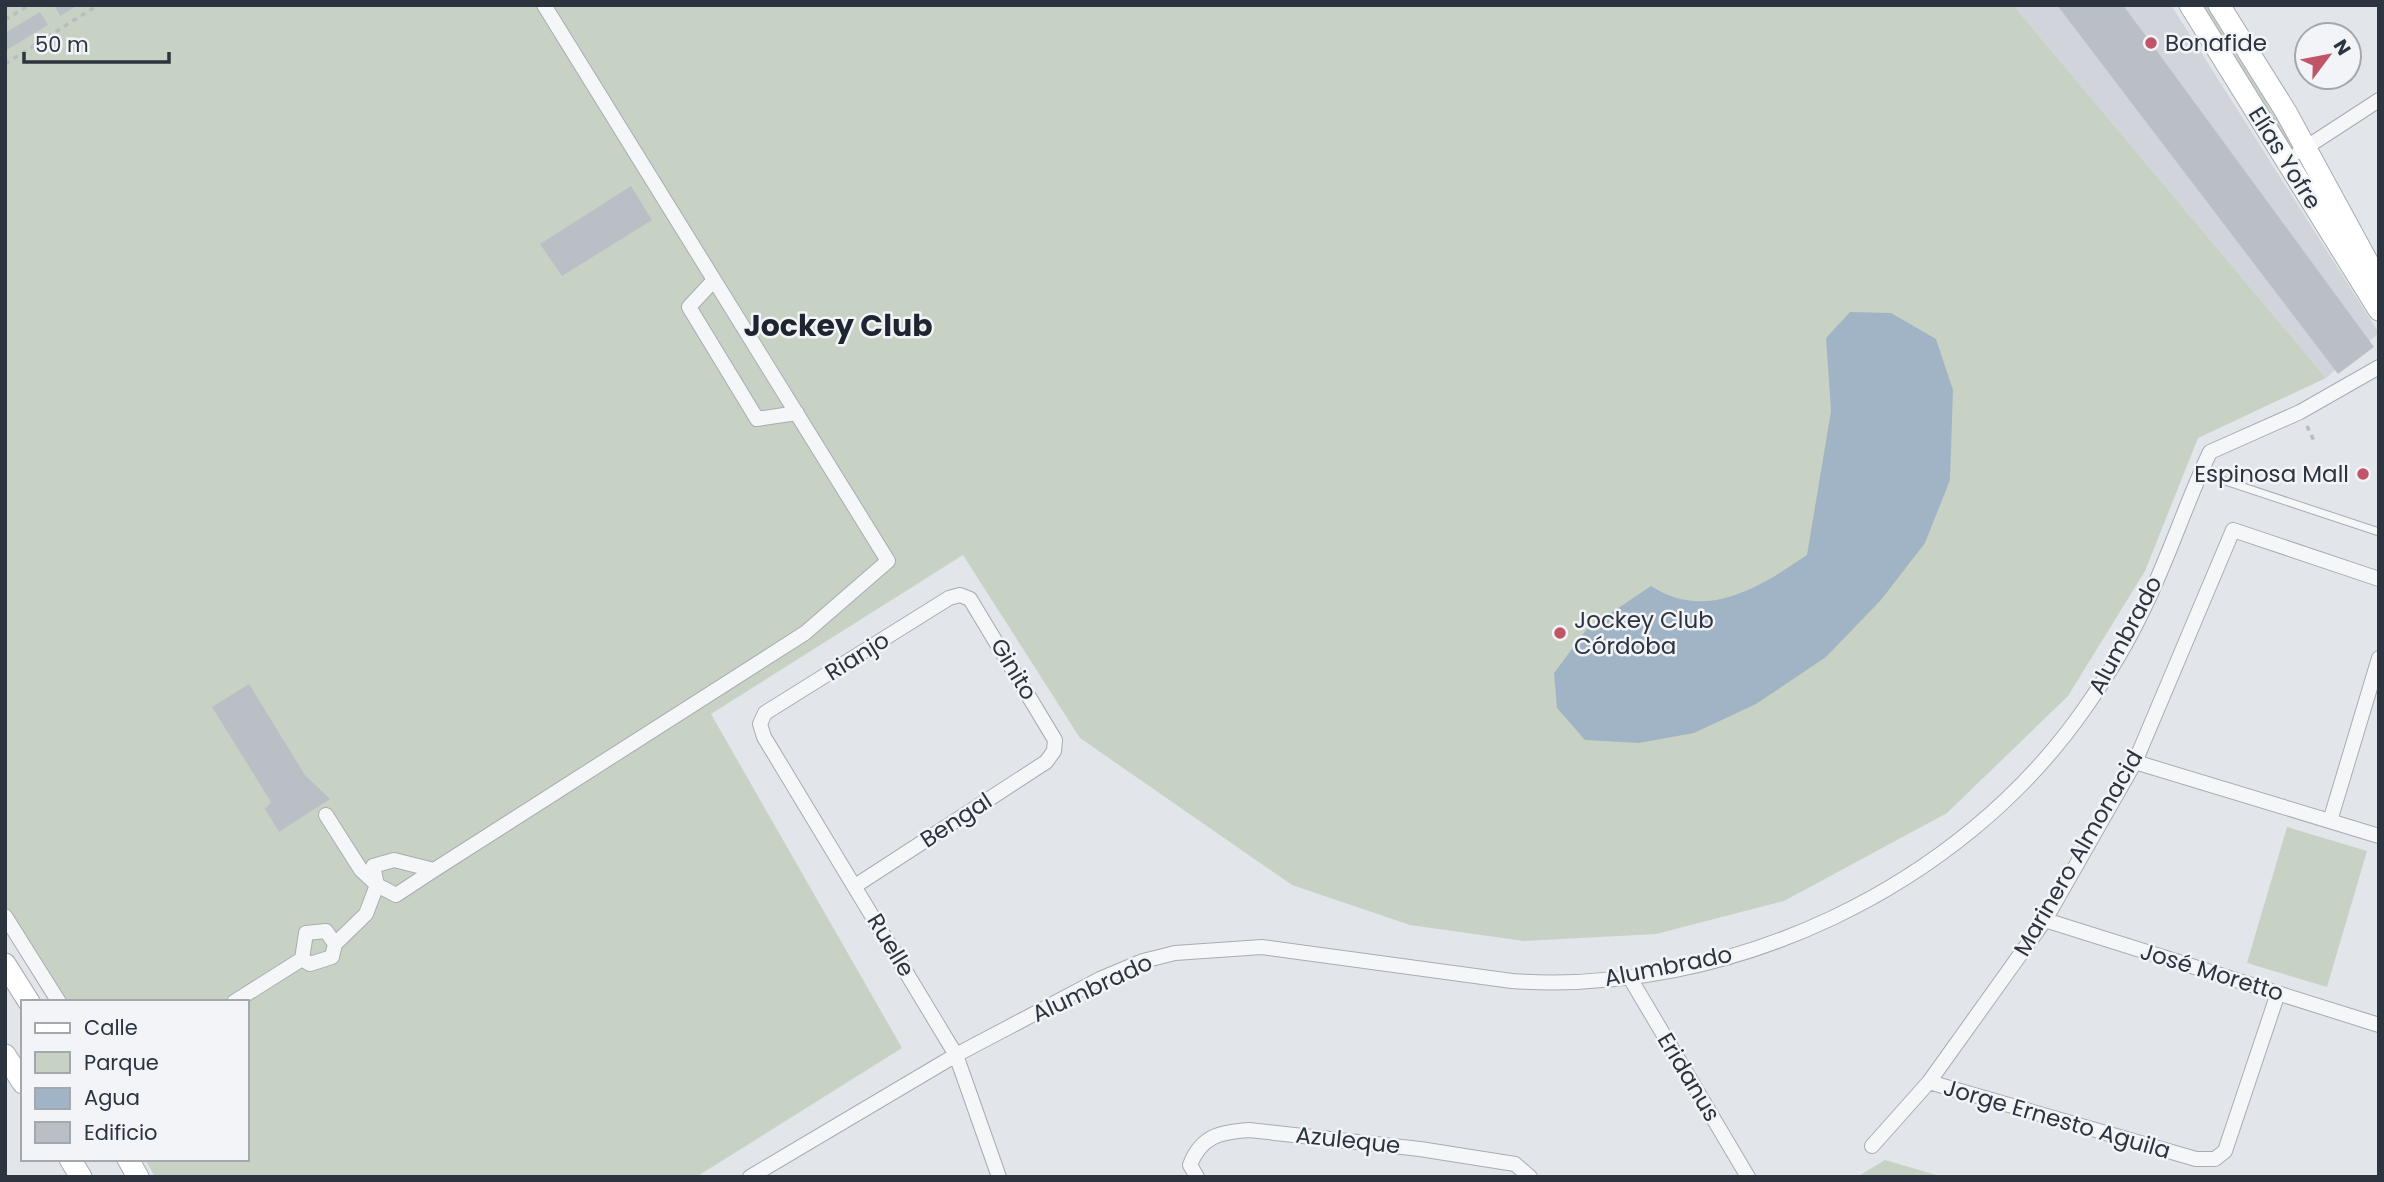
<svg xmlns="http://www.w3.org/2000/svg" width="2384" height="1182" font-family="Poppins,sans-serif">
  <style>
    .built { fill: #d1d4db }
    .green { fill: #c8d2c4 }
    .water { fill: #a1b4c5 }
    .building { fill: #babfc6 }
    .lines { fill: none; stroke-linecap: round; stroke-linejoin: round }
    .lane-casing { stroke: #a8acb3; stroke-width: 9 }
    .street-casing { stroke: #a8acb3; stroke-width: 16 }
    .secondary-casing { stroke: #a8acb3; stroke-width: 23 }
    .path { stroke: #b9bcc1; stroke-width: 3.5; stroke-dasharray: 5 5; stroke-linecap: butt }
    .lane { stroke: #f5f6f8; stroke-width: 7 }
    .street { stroke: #f5f6f8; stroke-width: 14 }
    .secondary { stroke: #fff; stroke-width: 21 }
    .poi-dot { fill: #c15568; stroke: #f2f4f7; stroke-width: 2.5 }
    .labels { text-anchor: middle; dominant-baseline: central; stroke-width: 5; stroke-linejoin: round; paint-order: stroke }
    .poi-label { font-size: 23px; fill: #2c3440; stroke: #f2f4f7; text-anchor: start }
    .street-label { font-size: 23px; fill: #2c3440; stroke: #f2f4f7 }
    .district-label { font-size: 30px; font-weight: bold; fill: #1e2531; stroke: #f2f4f7 }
  </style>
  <rect width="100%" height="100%" fill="#e2e5e9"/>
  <path class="built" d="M2013,5H2171L2379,333L2326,378Z"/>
  <path class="green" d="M5,5H2013L2326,378L2198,438L2145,571L2068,696L1947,813L1784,901L1656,934L1524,941L1410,925L1292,885L1080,738L963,555L711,714L902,1048L696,1177H155L145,1159H247V1002H49L5,930Z
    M2193,5H2211L2297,150L2287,157Z
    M2287,827L2367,851L2327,987L2247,963Z
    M1885,1160L1943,1177H1857Z"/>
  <path class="water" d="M1850,312L1891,313L1936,339L1953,390L1950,480L1925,543L1881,600L1826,657L1756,704L1694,733L1639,743L1585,740L1557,708L1554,673L1587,629L1651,586C1706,622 1760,587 1807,555L1831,411L1826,338Z"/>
  <path class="building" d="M54,5H78L60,16Z
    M2057,5H2123L2374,347L2338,374Z
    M40,12L48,25L5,51V33Z
    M631,186L652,220L562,276L540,244Z
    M249,684L305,775L330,799L279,832L265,809L271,802L212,707Z"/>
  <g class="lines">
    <defs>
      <path id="lane" d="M2201,473L2379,532"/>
      <path id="street" d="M2299,152L2379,100
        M714,280L689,307L757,419L797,413
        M2135,762L2379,836
        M326,815L361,870L377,885L366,914L335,944L332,957L310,964L302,959L306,933L326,931L335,944
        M2330,821L2379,658
        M434,870L394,860L373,866L377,885L396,895L434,870L805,633L888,561L544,5
        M855,886L1046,762L1054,751L1055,740L970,599L960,595L949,598L765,713L760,724L764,737L956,1055L999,1177
        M5,916L59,1002
        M2045,920L2379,1025
        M1630,978L1748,1177
        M234,1002L302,959
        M1929,1082L2196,1159H2215L2225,1151L2278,993
        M1872,1146L1929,1082L2045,920L2135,762L2233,530L2379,579
        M750,1177L956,1055L1100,979L1143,961L1175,953L1262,947L1512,981C1729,996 1960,888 2085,708C2106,678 2128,642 2144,608C2169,557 2186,503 2210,452L2300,412L2379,367
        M1197,1177L1190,1165C1201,1136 1220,1132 1249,1130L1420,1149L1515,1164L1530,1177"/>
      <path id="secondary" d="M2190,5L2379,310
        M2219,5L2286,112L2379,283
        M5,964L29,1002
        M5,1055L23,1083
        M70,1159L81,1177
        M128,1159L138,1177"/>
    </defs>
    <use href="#lane" class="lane-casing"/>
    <use href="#street" class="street-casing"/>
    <use href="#secondary" class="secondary-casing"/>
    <path class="path" d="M5,20L29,5
      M5,64L98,5
      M2307,426L2314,441"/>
    <use href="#lane" class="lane"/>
    <use href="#street" class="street"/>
    <use href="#secondary" class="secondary"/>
  </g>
  <g class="poi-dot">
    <circle cx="2151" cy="43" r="7"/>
    <circle cx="2363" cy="474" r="7"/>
    <circle cx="1560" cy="633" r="7"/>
  </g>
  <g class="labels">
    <g class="poi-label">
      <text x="2165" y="43">Bonafide</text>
      <text x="2349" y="474" text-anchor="end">Espinosa Mall</text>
      <text x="1574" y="620">Jockey Club<tspan x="1574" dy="26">Córdoba</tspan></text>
    </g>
    <g class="street-label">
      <text transform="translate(2285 158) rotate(58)">Elías Yofre</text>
      <text transform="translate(2125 635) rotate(-62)">Alumbrado</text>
      <text transform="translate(857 656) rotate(-32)">Rianjo</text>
      <text transform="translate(1014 669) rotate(59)">Ginito</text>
      <text transform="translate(956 820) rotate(-33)">Bengal</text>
      <text transform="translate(2078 853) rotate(-60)">Marinero Almonacid</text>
      <text transform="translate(891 945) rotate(59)">Ruelle</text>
      <text transform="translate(1668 966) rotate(-11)">Alumbrado</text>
      <text transform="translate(2212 972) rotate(17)">José Moretto</text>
      <text transform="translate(1092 988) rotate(-25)">Alumbrado</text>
      <text transform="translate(1689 1077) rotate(59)">Eridanus</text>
      <text transform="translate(2057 1119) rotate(16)">Jorge Ernesto Aguila</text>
      <text transform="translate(1348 1140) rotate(6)">Azuleque</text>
    </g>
    <g class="district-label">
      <text x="838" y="325">Jockey Club</text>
    </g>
  </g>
  <rect width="2384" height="1182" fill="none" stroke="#2c3440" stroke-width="14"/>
  <rect x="21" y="1000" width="228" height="161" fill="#f2f4f7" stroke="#a3a7ae" stroke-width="2"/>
  <rect x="35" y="1023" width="35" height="10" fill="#ffffff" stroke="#a3a7ae" stroke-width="2"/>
  <text x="84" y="1035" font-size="21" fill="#2c3440">Calle</text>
  <rect x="35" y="1052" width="35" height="21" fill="#c8d2c4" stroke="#a3a7ae" stroke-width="2"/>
  <text x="84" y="1070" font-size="21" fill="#2c3440">Parque</text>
  <rect x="35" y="1088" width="35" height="21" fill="#a1b4c5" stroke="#a3a7ae" stroke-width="2"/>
  <text x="84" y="1105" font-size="21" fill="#2c3440">Agua</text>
  <rect x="35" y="1122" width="35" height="21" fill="#babfc6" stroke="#a3a7ae" stroke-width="2"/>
  <text x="84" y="1140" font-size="21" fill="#2c3440">Edificio</text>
  <g transform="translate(2328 56) rotate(58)"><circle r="33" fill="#f2f4f7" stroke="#a3a7ae" stroke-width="2"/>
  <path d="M0-5L12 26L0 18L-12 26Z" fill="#c15568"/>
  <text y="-10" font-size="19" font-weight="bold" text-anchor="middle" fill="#2c3440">N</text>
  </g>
  <path d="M24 52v10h145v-10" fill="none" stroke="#2c3440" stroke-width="3.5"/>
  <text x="35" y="52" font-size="21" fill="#2c3440" stroke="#f2f4f7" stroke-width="5" paint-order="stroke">50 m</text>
</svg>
